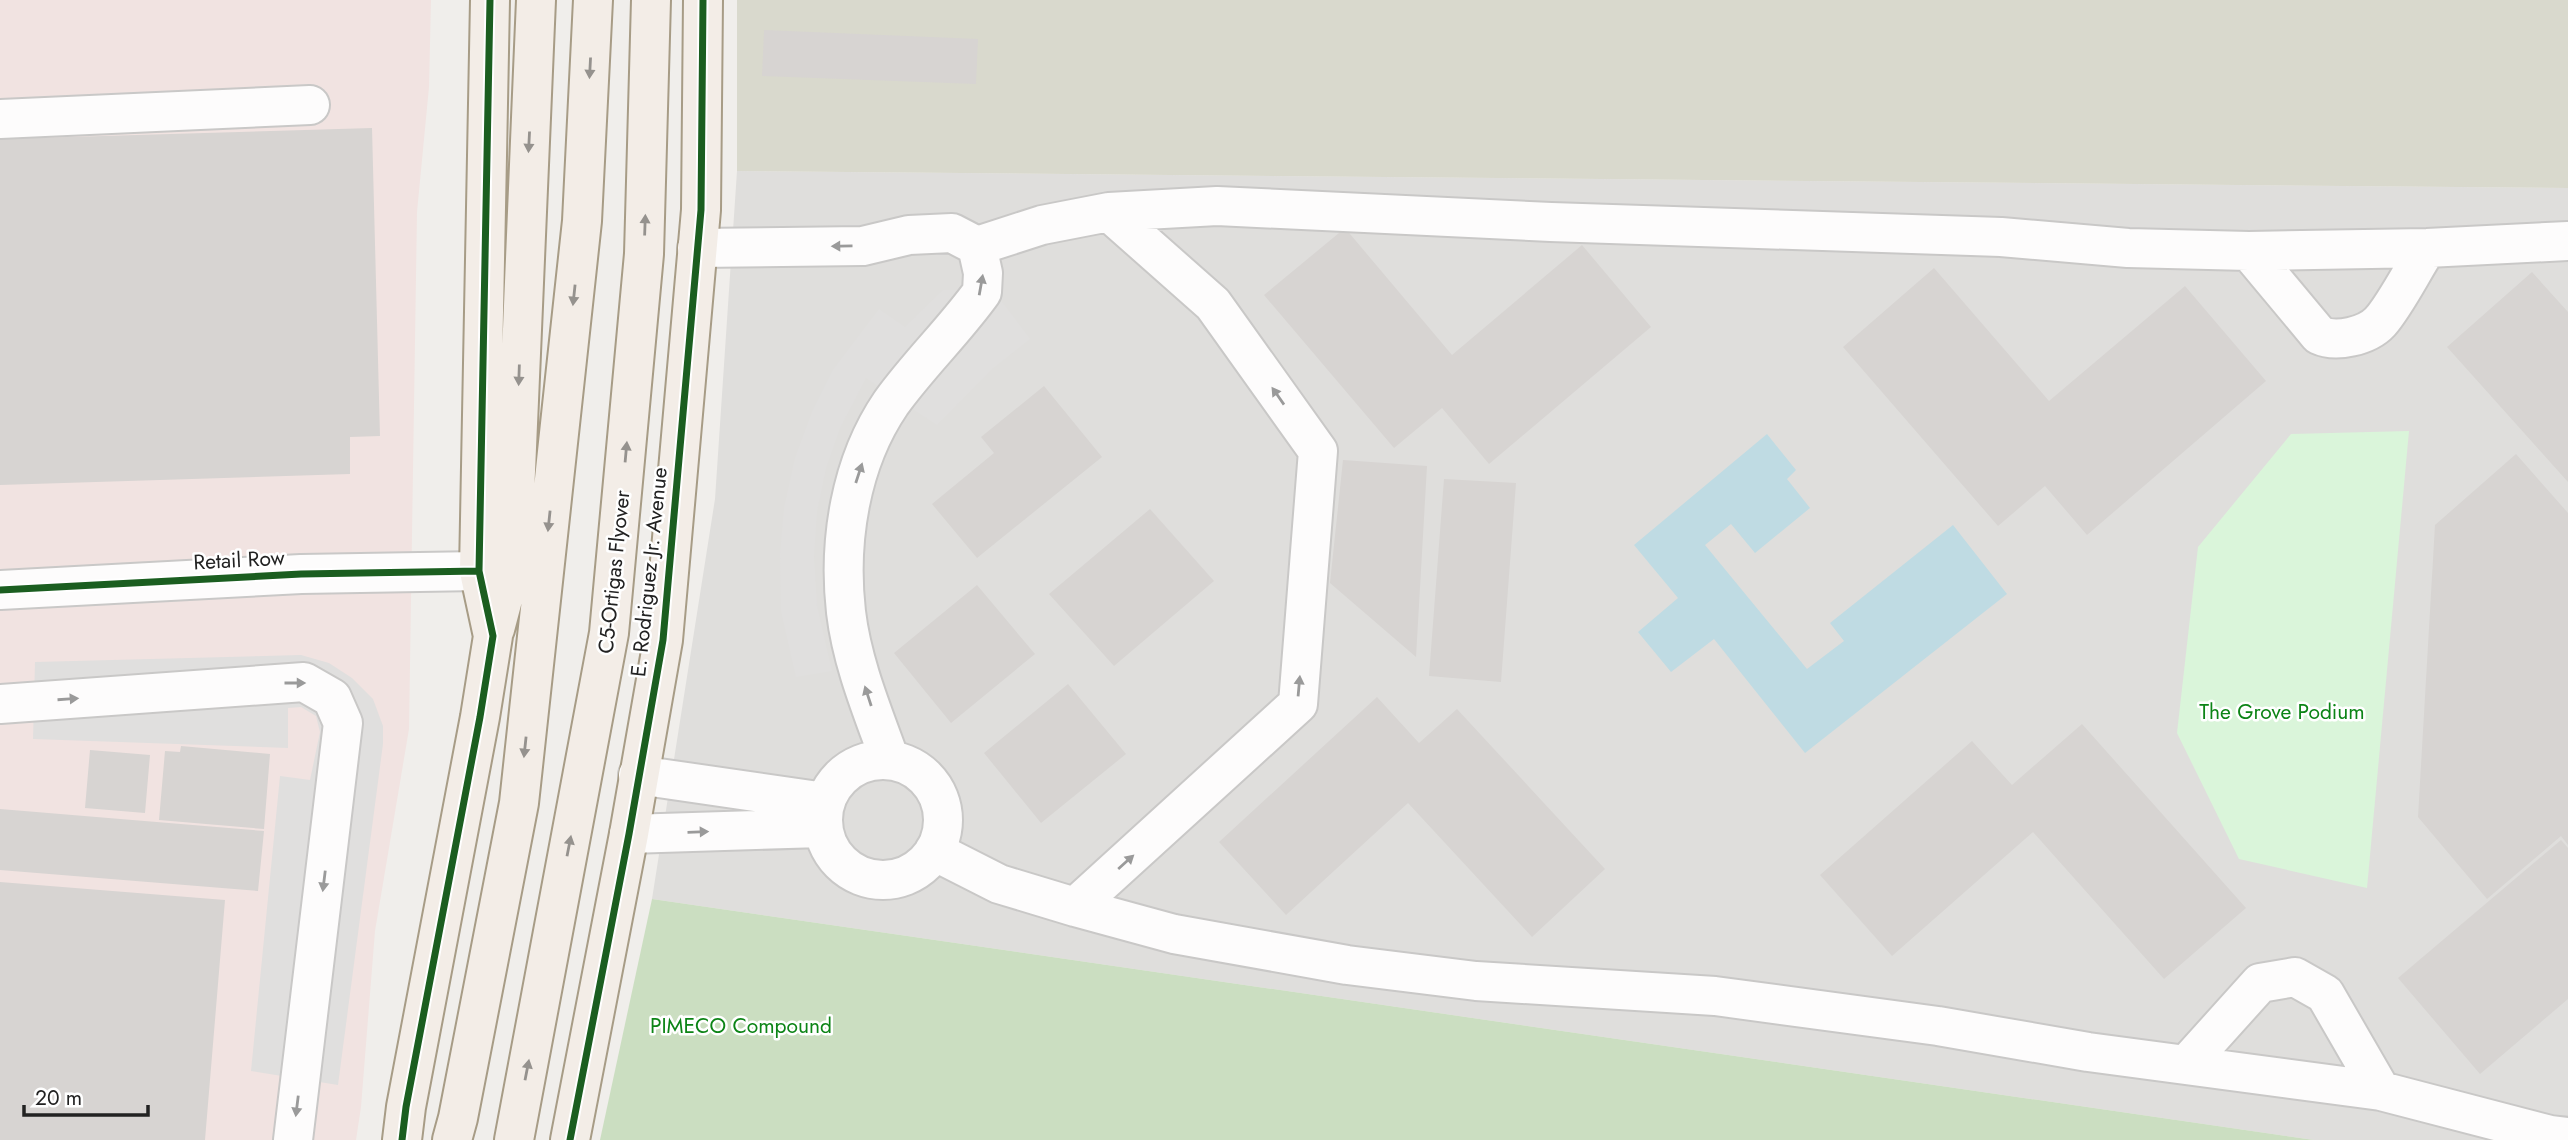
<svg xmlns="http://www.w3.org/2000/svg" width="2568" height="1140" font-family="Jost,sans-serif">
  <style>
    .residential { fill: #dfdedc }
    .commercial { fill: #f1e3e1 }
    .construction { fill: #d9d9cd }
    .forest { fill: #cbdec1 }
    .park { fill: #daf5da }
    .parking { fill: #e0dfde }
    .water { fill: #bfdbe3 }
    .building { fill: #d7d4d2 }
    .lines { fill: none; stroke-linecap: round; stroke-linejoin: round }
    .minor-casing { stroke: #c9c8c7; stroke-width: 42 }
    .major-casing { stroke: #a79c86; stroke-width: 42 }
    .minor { stroke: #fdfcfc; stroke-width: 38 }
    .major { stroke: #f3ede7; stroke-width: 38 }
    .cycleway-casing { stroke: #fff; stroke-width: 11 }
    .cycleway { stroke: #1b5e20; stroke-width: 7 }
    .oneway { fill: #95928e }
    .oneway2 { fill: #9a9a9a }
    .labels { text-anchor: middle; dominant-baseline: central; stroke-width: 5; stroke-linejoin: round; paint-order: stroke }
    .street-label { font-size: 21px; fill: #222; stroke: #fff }
    .park-label { font-size: 21px; fill: #0c8416; stroke: #fff }
  </style>
  <rect width="100%" height="100%" fill="#f0eeeb"/>
  <path class="residential" d="M737,171L2568,188V1140H2314L652,899L715,499Z"/>
  <path class="commercial" d="M0,0H431L429,87L417,212L409,729L375,931L361,1107L356,1140H0Z"/>
  <path class="construction" d="M737,0H2568V188L737,171Z"/>
  <path class="forest" d="M652,899L2314,1140H600Z"/>
  <path class="park" d="M2409,431L2367,888L2239,859L2177,733L2198,547L2291,434Z"/>
  <path class="parking" d="M943,290H993L1030,339L992,369L937,425L866,378L840,428L826,468L817,512L814,556L817,606L832,671L796,677L781,611L780,555L784,508L795,458L812,412L833,370L879,309L905,327Z
    M301,655L329,663L352,678L373,699L383,726V744L338,1085L251,1071L280,776L310,780L320,732L316,716L301,707L288,708V748L33,739L35,662Z"/>
  <path class="water" d="M1767,434L1796,470L1787,479L1810,508L1755,553L1731,524L1705,545L1807,669L1844,641L1830,623L1953,525L2007,594L1805,753L1714,639L1671,672L1638,632L1678,598L1634,545Z"/>
  <path class="building" d="M764,30L978,39L976,84L762,76Z
    M372,128L380,436L350,437V474L0,485V139Z
    M1345,228L1452,355L1582,245L1651,327L1489,464L1442,408L1394,448L1264,295Z
    M1934,268L2049,401L2185,286L2266,381L2087,535L2045,486L1998,526L1843,347Z
    M2532,272L2568,312V482L2447,347Z
    M1044,386L1102,457L977,558L932,504L994,453L981,437Z
    M2516,454L2568,513V845L2561,836L2487,899L2418,817L2435,525Z
    M1343,460L1427,466L1416,657L1330,583Z
    M1444,479L1516,483L1501,682L1429,676Z
    M1150,509L1214,581L1114,666L1049,594Z
    M977,585L1035,654L951,723L894,653Z
    M1068,684L1126,754L1041,823L984,753Z
    M1377,697L1419,743L1457,709L1605,869L1532,937L1408,803L1286,915L1219,842Z
    M2082,724L2246,908L2164,979L2033,832L1892,956L1820,875L1972,741L2012,785Z
    M181,746L270,754L264,829L159,820L165,751L180,752Z
    M90,750L150,755L145,813L85,808Z
    M0,809L264,831L258,891L0,870Z
    M2561,840L2568,848V999L2480,1074L2398,978Z
    M0,882L225,900L205,1140H0Z"/>
  <g class="lines">
    <defs>
      <path id="minor" d="M0,119L310,105
        M977,246L1042,225L1109,212L1217,206L1551,222L2001,237L2128,248L2249,251L2427,248L2568,241
        M697,248L863,246L909,235L952,233L977,246L983,273L982,292C954,331 919,364 891,403C850,463 838,542 846,612C852,663 873,713 890,760
        M2249,251L2319,335C2336,343 2367,336 2380,322C2396,304 2413,269 2427,248
        M0,590L301,574L479,571
        M0,704L304,682L332,698L343,723L293,1140
        M823 820a60 60 0 1 1 120 0a60 60 0 1 1-120 0Z
        M638,775L825,802
        M629,834L822,828
        M934,851L999,884L1075,907L1174,934L1347,965L1476,981L1715,996L1938,1026L2088,1052L2381,1091L2550,1135L2568,1137
        M1075,907L1298,704L1318,451L1213,304L1109,212
        M2187,1064L2260,983L2295,977L2325,994L2381,1091"/>
      <path id="major" d="M495,629L512,565L536,0
        M402,1140L406,1107L480,717L493,636L479,571L490,0
        M452,1140L458,1118L519,803L582,221L593,0
        M514,1140L609,633L644,254L651,0
        M570,1140L629,834L663,640L701,210L703,0"/>
    </defs>
    <use href="#minor" class="minor-casing"/>
    <use href="#major" class="major-casing"/>
    <use href="#minor" class="minor"/>
    <use href="#major" class="major"/>
    <defs>
      <path id="cycleway" d="M0,590L301,574L479,571
        M402,1140L406,1107L480,717L493,636L479,571L490,0
        M570,1140L629,834L663,640L701,210L703,0"/>
    </defs>
    <use href="#cycleway" class="cycleway-casing"/>
    <use href="#cycleway" class="cycleway"/>
  </g>
  <defs><path id="oneway-solid" d="M-6-.8H1V-3.2L6.5 0L1 3.2V.8H-6Z" transform="scale(1.75)"/></defs>
  <g class="oneway">
    <use href="#oneway-solid" transform="translate(590 68) rotate(93)"/>
    <use href="#oneway-solid" transform="translate(529 142) rotate(93)"/>
    <use href="#oneway-solid" transform="translate(645 225) rotate(-88)"/>
    <use href="#oneway-solid" transform="translate(574 295) rotate(96)"/>
    <use href="#oneway-solid" transform="translate(519 375) rotate(92)"/>
    <use href="#oneway-solid" transform="translate(626 452) rotate(-85)"/>
    <use href="#oneway-solid" transform="translate(549 521) rotate(96)"/>
    <use href="#oneway-solid" transform="translate(525 747) rotate(96)"/>
    <use href="#oneway-solid" transform="translate(569 846) rotate(-79)"/>
    <use href="#oneway-solid" transform="translate(527 1070) rotate(-79)"/>
  </g>
  <g class="oneway2">
    <use href="#oneway-solid" transform="translate(842 246) rotate(179)"/>
    <use href="#oneway-solid" transform="translate(981 285) rotate(-80)"/>
    <use href="#oneway-solid" transform="translate(1278 396) rotate(-125)"/>
    <use href="#oneway-solid" transform="translate(859 473) rotate(-72)"/>
    <use href="#oneway-solid" transform="translate(295 683)"/>
    <use href="#oneway-solid" transform="translate(1299 686) rotate(-85)"/>
    <use href="#oneway-solid" transform="translate(868 696) rotate(-108)"/>
    <use href="#oneway-solid" transform="translate(68 699) rotate(-4)"/>
    <use href="#oneway-solid" transform="translate(698 832) rotate(-2)"/>
    <use href="#oneway-solid" transform="translate(1126 862) rotate(-42)"/>
    <use href="#oneway-solid" transform="translate(324 881) rotate(97)"/>
    <use href="#oneway-solid" transform="translate(297 1106) rotate(97)"/>
  </g>
  <g class="labels">
    <g class="street-label">
      <text transform="translate(239 560) rotate(-3)">Retail Row</text>
      <text transform="translate(614 572) rotate(-84)">C5-Ortigas Flyover</text>
      <text transform="translate(649 572) rotate(-84)">E. Rodriguez Jr. Avenue</text>
    </g>
    <g class="park-label">
      <text x="2282" y="712">The Grove Podium</text>
      <text x="741" y="1026">PIMECO Compound</text>
    </g>
  </g>
  <path d="M24 1105v10h124v-10" fill="none" stroke="#222222" stroke-width="3.5"/>
  <text x="35" y="1105" font-size="21" fill="#222222" stroke="#ffffff" stroke-width="5" paint-order="stroke">20 m</text>
</svg>
